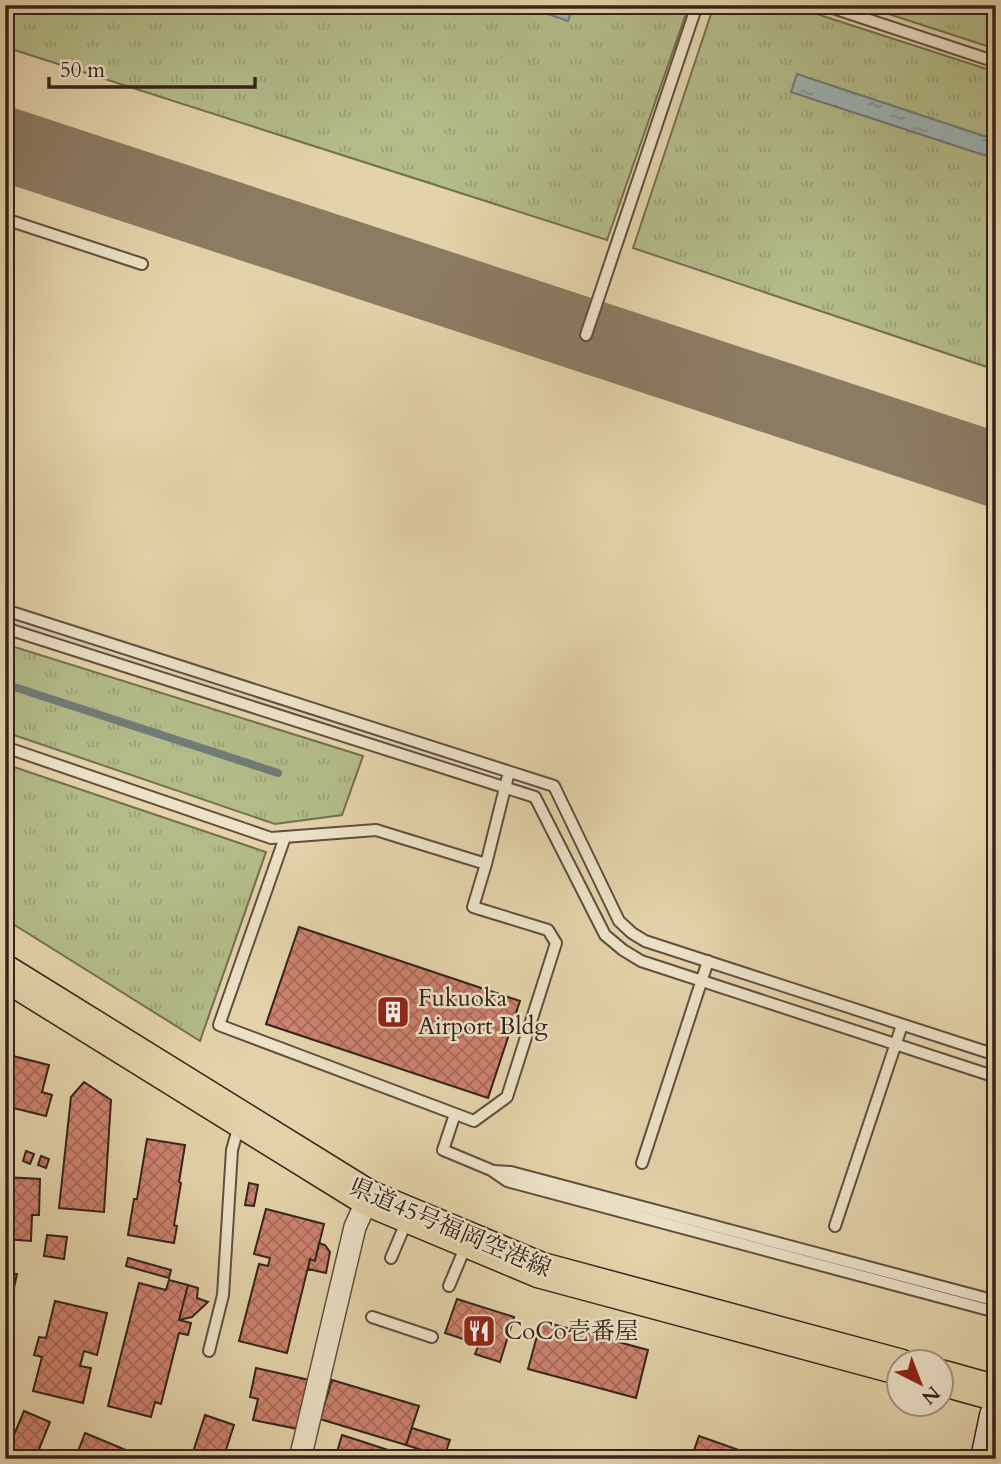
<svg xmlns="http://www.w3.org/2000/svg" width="1001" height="1464" font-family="Cardo,'Noto Serif JP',serif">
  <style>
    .grass { fill: url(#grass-tufts); stroke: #747052; stroke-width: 2 }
    .water { fill: url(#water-ripples); stroke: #727b78; stroke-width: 2 }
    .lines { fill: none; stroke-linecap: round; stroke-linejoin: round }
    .stream { stroke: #727b78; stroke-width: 8 }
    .taxiway { stroke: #8c7b63; stroke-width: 74 }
    .building { fill: url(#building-cross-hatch); stroke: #34231c; stroke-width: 2 }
    .lane-casing { stroke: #604f40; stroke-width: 14 }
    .street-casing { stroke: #604f40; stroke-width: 24 }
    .secondary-casing { stroke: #34231c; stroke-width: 35 }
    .primary-casing { stroke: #34231c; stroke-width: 38 }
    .lane { stroke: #ede2c8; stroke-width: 10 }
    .street { stroke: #ede2c8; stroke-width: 21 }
    .secondary { stroke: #ede2c8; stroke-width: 32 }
    .primary { stroke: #e4d3aa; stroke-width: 35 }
    .labels { text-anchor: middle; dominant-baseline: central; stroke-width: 5; stroke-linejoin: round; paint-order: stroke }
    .poi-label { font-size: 24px; fill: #34231c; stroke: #ede2c8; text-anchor: start }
    .street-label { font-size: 24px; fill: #34231c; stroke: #ede2c8 }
  </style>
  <defs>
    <pattern id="grass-tufts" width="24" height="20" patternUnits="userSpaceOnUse" patternTransform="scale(1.75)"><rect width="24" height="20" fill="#b3bc89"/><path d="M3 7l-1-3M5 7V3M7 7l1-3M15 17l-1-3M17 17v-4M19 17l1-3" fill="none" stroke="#9ba176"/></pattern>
    <pattern id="water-ripples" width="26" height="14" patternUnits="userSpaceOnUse" patternTransform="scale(1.75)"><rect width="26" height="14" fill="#9bb5b5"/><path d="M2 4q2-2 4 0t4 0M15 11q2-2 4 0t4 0" fill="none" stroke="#7f9392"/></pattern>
    <pattern id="building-cross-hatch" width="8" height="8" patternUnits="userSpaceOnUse" patternTransform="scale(1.75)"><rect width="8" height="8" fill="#cd826e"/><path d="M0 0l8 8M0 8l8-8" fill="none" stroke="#a76a5a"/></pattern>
  </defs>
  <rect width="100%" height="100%" fill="#e4d3aa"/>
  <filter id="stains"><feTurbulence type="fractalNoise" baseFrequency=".00286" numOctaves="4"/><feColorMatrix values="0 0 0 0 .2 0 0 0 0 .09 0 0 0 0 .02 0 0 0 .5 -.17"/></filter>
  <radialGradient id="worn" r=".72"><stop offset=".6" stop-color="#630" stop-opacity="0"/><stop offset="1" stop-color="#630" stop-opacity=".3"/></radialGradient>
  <path class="grass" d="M5,5H689L607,240L5,47Z
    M714,5H789L996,72V370L633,248Z
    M861,5H996V49Z
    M5,644L363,756L342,815L275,824L5,732Z
    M5,764L266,852L200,1041L5,919Z"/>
  <path class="water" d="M521,5H573L568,21Z
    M797,74L996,140V159L791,92Z"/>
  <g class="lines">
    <path class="stream" d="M5,684L278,773"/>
    <path class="taxiway" d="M5,144L996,470"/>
  </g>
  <path class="building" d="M299,927L520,1001L488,1098L266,1024Z
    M5,1054L49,1065L42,1092L52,1095L46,1116L5,1106Z
    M84,1082L111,1100L104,1212L59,1208L71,1097Z
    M147,1139L185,1145L179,1182L181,1183L174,1225L177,1226L174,1243L128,1235L134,1199H137Z
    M26,1151L34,1154L30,1164L23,1161Z
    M41,1156L49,1159L46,1168L38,1165Z
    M5,1177L40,1179L39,1215H32L31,1241L5,1239Z
    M249,1183L258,1185L254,1206L245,1205Z
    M266,1209L324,1224L315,1261L310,1259L287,1353L239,1341L259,1264L268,1266L270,1258L254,1254Z
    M47,1235L67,1237L64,1259L44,1256Z
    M319,1243L325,1245L330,1252L326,1273L308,1269L310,1259L315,1261Z
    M128,1258L171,1270L169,1278L126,1266Z
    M5,1272L17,1274L7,1319L5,1318Z
    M169,1280L188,1285L179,1320L191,1323L188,1335L179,1333L161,1404L155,1402L151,1417L108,1406L139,1283L166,1290Z
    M188,1285L198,1288L197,1298L208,1302L192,1317L179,1320Z
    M457,1299L514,1317L500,1362L475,1354L479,1344L445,1333Z
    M55,1301L107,1313L97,1355L84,1351L80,1366L91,1368L83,1403L33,1391L42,1357L34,1355L39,1337L46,1338Z
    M541,1321L648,1350L636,1398L528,1369Z
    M256,1368L314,1381L298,1429L253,1420L258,1399L250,1397Z
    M332,1380L419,1406L406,1445L320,1419Z
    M24,1411L50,1422L35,1459H11L5,1456Z
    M205,1415L234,1425L223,1459H203L192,1455Z
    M412,1428L450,1440L444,1457L406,1445Z
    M85,1433L133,1453L130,1459H75Z
    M342,1435L388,1450L386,1459H335Z
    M699,1436L739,1450L735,1459H691Z"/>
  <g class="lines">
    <defs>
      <path id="lane" d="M824,5L996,62
        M5,219L142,264
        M586,335L697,5
        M5,610L554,786L619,921L632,933L645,941L996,1055
        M5,628L535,797L605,935L623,950L641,961L996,1077
        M5,747L271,838L376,830L486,864L509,772
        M285,837L219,1025L474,1121L507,1097L556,943L548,930L473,907L486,864
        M455,1114L443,1150L491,1170L507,1181L996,1312
        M642,1163L708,961
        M494,1171L511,1172L996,1301
        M835,1226L902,1025
        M391,1258L408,1218
        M449,1286L467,1243
        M372,1317L432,1337
        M209,1351L223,1295L232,1150L239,1125"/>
      <path id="street" d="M300,1459L355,1227L368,1198"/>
      <path id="secondary" d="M987,1459L996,1416"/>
      <path id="primary" d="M5,973L368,1198L540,1270L900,1367
        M942,1378L996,1393"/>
    </defs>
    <use href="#lane" class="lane-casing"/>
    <use href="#street" class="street-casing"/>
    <use href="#secondary" class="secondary-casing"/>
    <use href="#primary" class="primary-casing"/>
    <use href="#lane" class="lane"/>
    <use href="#street" class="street"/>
    <use href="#secondary" class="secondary"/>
    <use href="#primary" class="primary"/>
  </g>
  <defs>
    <symbol id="building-square" viewBox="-11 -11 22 22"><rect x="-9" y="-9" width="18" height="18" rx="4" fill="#8f2418" stroke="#ede2c8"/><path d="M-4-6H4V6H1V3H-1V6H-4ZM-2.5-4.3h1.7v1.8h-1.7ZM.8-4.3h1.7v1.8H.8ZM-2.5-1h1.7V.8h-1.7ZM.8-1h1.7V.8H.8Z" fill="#fff"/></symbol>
    <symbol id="restaurant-square" viewBox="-11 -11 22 22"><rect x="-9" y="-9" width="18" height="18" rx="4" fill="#8f2418" stroke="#ede2c8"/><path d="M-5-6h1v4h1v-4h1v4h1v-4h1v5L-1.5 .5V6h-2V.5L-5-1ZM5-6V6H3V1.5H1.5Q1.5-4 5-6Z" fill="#fff"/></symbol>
  </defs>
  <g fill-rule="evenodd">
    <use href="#building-square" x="374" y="993" width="38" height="38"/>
    <use href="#restaurant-square" x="460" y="1312" width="38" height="38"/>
  </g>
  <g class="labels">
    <g class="poi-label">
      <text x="418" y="998">Fukuoka<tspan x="418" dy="28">Airport Bldg</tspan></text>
      <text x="504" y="1331">CoCo壱番屋</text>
    </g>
    <g class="street-label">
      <text transform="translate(450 1228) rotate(23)">県道45号福岡空港線</text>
    </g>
  </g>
  <rect width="1001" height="1464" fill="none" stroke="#e4d3aa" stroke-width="28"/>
  <rect x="7" y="7" width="987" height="1450" fill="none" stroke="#34231c" stroke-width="3.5"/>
  <rect x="14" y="14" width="973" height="1436" fill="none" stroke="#34231c" stroke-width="2"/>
  <g transform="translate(920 1383) rotate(138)"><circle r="33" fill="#ede2c8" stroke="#a39683" stroke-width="2"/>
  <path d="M0-5L12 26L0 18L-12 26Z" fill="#8f2418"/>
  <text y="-10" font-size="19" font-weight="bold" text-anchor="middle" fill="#34231c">N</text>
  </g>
  <path d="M49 77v10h206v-10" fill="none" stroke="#34231c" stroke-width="3.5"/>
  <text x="60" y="77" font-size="21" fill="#34231c" stroke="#ede2c8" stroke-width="5" paint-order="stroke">50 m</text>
  <rect width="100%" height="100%" filter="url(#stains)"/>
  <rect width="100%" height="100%" fill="url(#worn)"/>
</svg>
